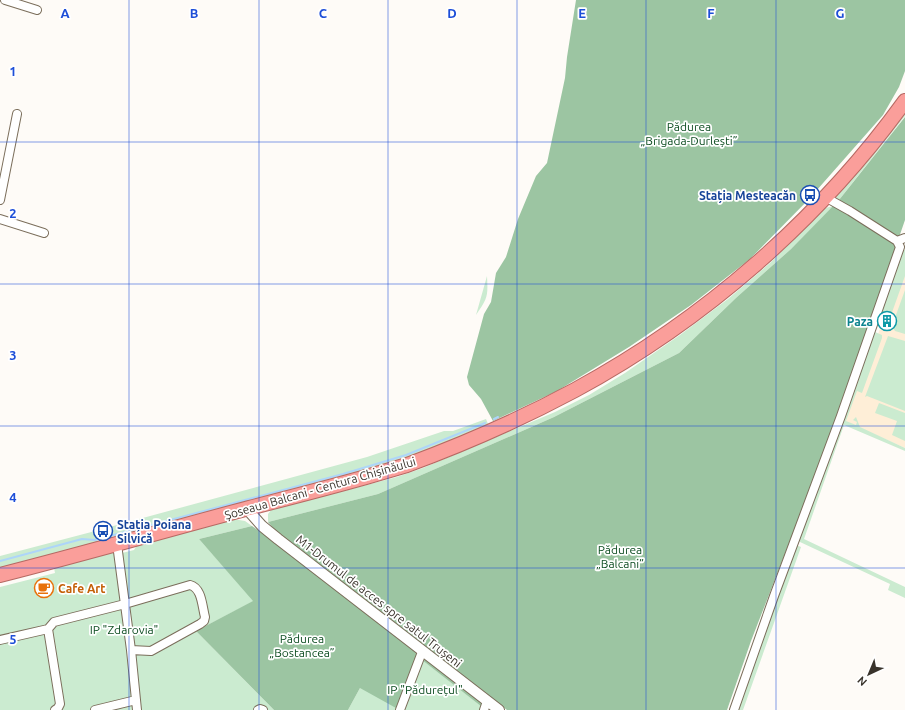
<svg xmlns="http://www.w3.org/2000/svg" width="905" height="710" font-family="Ubuntu,sans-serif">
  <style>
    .built { fill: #feeed7 }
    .green { fill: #cbebd0 }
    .forest { fill: #9cc5a2 }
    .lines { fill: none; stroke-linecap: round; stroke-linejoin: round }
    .stream { stroke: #add5f9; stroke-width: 2 }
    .minor-casing { stroke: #7b6e5b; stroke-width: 10 }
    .tertiary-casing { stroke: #7b6e5b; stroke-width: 12 }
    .trunk-casing { stroke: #b66963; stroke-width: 16 }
    .minor { stroke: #fff; stroke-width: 8 }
    .tertiary { stroke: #fff; stroke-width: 10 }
    .trunk { stroke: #fa9e9a; stroke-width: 14 }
    .grid { fill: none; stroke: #1d4ed8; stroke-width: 1; stroke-opacity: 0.55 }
    .labels { text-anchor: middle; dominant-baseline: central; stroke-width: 3.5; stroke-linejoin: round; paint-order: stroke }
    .park-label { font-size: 12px; fill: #0d4d21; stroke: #fff }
    .transit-label { font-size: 12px; font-weight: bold; fill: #164399; stroke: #fff; text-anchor: end }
    .culture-label { font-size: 12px; font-weight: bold; fill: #0d838f; stroke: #fff; text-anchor: end }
    .street-label { font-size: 12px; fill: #39332b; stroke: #fff }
    .food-label { font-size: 12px; font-weight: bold; fill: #c56008; stroke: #fff; text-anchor: start }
    .grid-label { font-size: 13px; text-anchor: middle; font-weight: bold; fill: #1d4ed8; stroke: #fff; stroke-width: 3.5; stroke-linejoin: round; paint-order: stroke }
  </style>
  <rect width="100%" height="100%" fill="#fefbf7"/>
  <path class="built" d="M905,263V448L845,421Z"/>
  <path class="green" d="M905,112V116L839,200L835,197L858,171Z
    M834,206L791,249L737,297L679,353L554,417L378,494L268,522V514L271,510L397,477L423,468L555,412L589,395L625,373L680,335L728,299L770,263L825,208Z
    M903,250H905V276L890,318L885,316L881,326L879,324L878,319Z
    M487,276C488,296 488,298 476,315Z
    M905,290V334L895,331L892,326Z
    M875,332L882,335V338L862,393L857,391L846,421L856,425L857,422L853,420L856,417L860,427L905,448V451L844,425L804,539L905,587V598L888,590L890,584L800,542L798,540L873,333Z
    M888,336L905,341V411L867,396L865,397Z
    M879,403L905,413V441L892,435L897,421L875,413Z
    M486,419L488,424L447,442L392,463L119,537L108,535L106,528L367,457L444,431H453Z
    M233,519L245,521L252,526L199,539L254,601L196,631L274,710H0V587L55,573L54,568L109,552L114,553L116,557L121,556L122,553L134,550L137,545Z
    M99,530L100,537L96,542L0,568V556Z
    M796,545L801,547L743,710H736Z
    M417,656L486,710H348L360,688Z"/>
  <path class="forest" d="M576,0H905V71L899,87L883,115L809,199L750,259L691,305L629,347L557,391L493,421L481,399L469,385L467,377L484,314L491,302L496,273L506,257L518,219L536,176L547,163L565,78L567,57Z
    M905,117V220L829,440L751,641L727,710H507L281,537L268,522L378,494L554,417L679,353L737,297L791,249L839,200Z
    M252,526L281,546L418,653L396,708L360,688L348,710H274L196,631L253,601L199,539Z
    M423,656L484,702L482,707L422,660Z"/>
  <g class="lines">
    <path class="stream" d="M494,419L498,417
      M0,561L82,539L95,540L343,474L406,455L485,423"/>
    <defs>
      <path id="minor" d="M5,0L37,10
        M0,200L17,114
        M0,219L44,233
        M897,241L905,238
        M117,544L131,650L137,710
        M48,629L60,704L58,708L55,710
        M0,640L48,629L54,622L125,604L190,585C202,588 202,606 205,617L204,621L200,624L151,651L131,650
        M95,710L136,700
        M258,710L260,709L263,710
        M400,710L422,652
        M484,710L487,701
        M734,710L774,596L841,416L900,247L897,241L850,211L825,197"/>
      <path id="tertiary" d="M247,509L262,526L278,539L499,710"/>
      <path id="trunk" d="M0,575C83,554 166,530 249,508C288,498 327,488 366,477C380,473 393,469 407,465C464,444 521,419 575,390C704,320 819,220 905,101"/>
    </defs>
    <use href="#minor" class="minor-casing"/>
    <use href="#tertiary" class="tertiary-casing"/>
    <use href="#trunk" class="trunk-casing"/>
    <use href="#minor" class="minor"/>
    <use href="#tertiary" class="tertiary"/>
    <use href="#trunk" class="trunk"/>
  </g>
  <path class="grid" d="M129,0V710M259,0V710M388,0V710M517,0V710M646,0V710M776,0V710M0,142H905M0,284H905M0,426H905M0,568H905"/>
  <defs>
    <symbol id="bus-ring" viewBox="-11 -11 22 22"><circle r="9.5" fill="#fff" stroke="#1a4fb4" stroke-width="1.5"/><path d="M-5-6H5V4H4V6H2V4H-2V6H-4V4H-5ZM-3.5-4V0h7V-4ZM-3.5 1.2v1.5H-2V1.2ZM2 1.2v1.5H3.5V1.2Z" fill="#1a4fb4"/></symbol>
    <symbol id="building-ring" viewBox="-11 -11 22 22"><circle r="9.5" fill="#fff" stroke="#0f9aa8" stroke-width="1.5"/><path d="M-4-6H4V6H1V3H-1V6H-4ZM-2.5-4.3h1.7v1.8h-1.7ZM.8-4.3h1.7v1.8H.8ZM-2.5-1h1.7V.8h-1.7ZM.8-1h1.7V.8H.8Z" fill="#0f9aa8"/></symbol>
    <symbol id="cafe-ring" viewBox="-11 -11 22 22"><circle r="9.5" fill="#fff" stroke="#e8710a" stroke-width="1.5"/><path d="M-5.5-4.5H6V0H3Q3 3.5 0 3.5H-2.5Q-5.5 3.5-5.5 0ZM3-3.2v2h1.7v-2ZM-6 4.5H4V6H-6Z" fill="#e8710a"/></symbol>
  </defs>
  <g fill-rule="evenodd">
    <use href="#bus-ring" x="799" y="184" width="22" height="22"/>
    <use href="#building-ring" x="876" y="310" width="22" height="22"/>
    <use href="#bus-ring" x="92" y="520" width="22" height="22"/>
    <use href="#cafe-ring" x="33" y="577" width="22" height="22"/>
  </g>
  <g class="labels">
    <g class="park-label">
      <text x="689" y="126">Pădurea<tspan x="689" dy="14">„Brigada-Durlești”</tspan></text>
      <text x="620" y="549">Pădurea<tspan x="620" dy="14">„Balcani”</tspan></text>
      <text x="124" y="629">IP "Zdarovia"</text>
      <text x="302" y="638">Pădurea<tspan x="302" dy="14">„Bostancea”</tspan></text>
      <text x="425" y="689">IP "Pădurețul"</text>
    </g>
    <g class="transit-label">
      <text x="796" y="195">Stația Mesteacăn</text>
      <text x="117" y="524" text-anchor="start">Stația Poiana<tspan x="117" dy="14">Silvică</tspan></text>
    </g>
    <g class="culture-label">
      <text x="873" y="321">Paza</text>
    </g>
    <g class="street-label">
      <text transform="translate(320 488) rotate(-16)">Șoseaua Balcani - Centura Chișinăului</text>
      <text transform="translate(379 601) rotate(38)">M1-Drumul de acces spre satul Trușeni</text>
    </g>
    <g class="food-label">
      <text x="58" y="588">Cafe Art</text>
    </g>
  </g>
  <g class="grid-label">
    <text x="65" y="18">A</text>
    <text x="194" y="18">B</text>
    <text x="323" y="18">C</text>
    <text x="452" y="18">D</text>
    <text x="582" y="18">E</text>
    <text x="711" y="18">F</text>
    <text x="840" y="18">G</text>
    <text x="13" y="76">1</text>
    <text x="13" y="218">2</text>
    <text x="13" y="360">3</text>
    <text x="13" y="502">4</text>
    <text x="13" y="644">5</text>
  </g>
  <g transform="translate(869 674) rotate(224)" stroke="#ffffff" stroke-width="3" paint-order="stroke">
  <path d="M0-3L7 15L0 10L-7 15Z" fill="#39332b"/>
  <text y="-6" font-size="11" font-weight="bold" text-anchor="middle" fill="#39332b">N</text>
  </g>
</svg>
